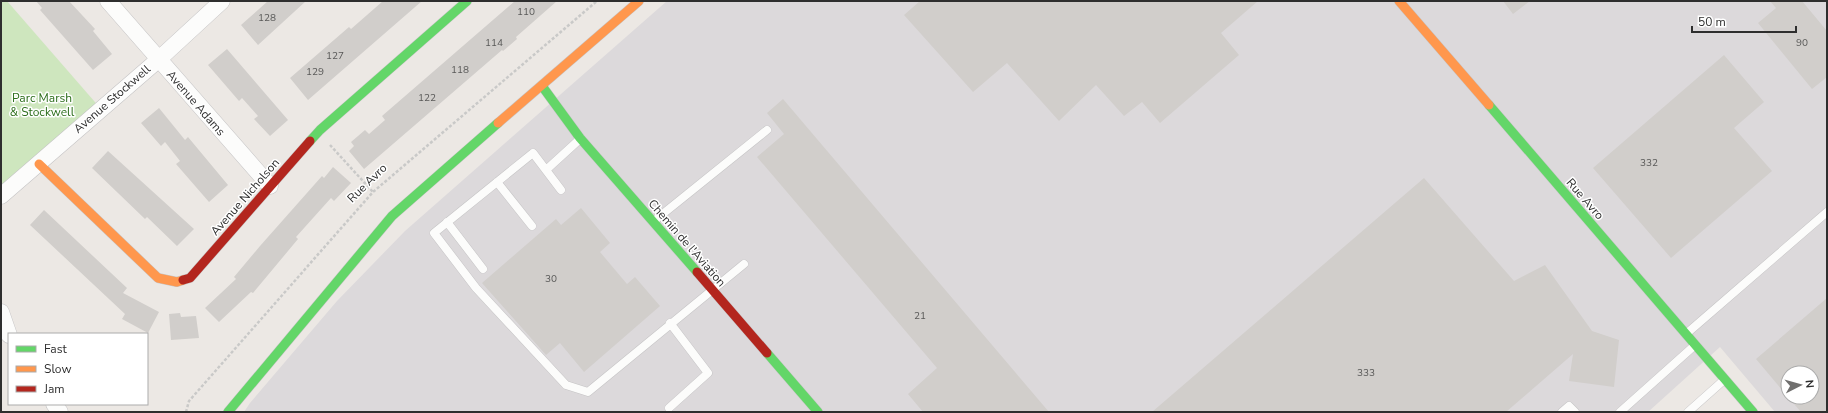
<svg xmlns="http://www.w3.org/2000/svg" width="1828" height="413" font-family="'Nunito Sans',sans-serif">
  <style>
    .industrial { fill: #dcd9db; fill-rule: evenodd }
    .green { fill: #cee6be }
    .building { fill: #d1cecb }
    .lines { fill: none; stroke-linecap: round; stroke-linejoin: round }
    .lane-casing { stroke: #c5c4c5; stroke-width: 9 }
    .street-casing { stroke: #c5c4c5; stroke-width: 17 }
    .fast-casing { stroke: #c5c4c5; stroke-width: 10 }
    .slow-casing { stroke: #c5c4c5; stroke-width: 10 }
    .jam-casing { stroke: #c5c4c5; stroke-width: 10 }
    .path { stroke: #c9c9c8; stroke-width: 2.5; stroke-dasharray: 3 2; stroke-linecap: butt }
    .lane { stroke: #fcfcfb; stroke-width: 8 }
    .street { stroke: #fcfcfb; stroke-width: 16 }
    .fast { stroke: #63d668; stroke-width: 9 }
    .slow { stroke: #ff974d; stroke-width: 9 }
    .jam { stroke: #b3261e; stroke-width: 9 }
    .labels { text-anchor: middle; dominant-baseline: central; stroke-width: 3; stroke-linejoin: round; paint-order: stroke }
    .number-label { font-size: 10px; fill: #585857 }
    .park-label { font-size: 12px; fill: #2c6e1b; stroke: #fff }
    .street-label { font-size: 12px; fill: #2e2e2e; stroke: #fff }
  </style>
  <rect width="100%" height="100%" fill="#ece8e4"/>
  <path class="industrial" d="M667,1H1827V412H1775L1720,347L1648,412H244L250,403L337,301L405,231ZM1788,373H1812V397H1788Z"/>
  <path class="green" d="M1,1H7L101,109L1,195Z"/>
  <path class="building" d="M36,1H69L95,29L93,31L112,54L93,70L40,10L42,8Z
    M268,1H306L258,45L241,25Z
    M383,1H422L308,100L290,78L349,27L351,29Z
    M515,1H557L516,37L517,39L503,51L502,50L364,169L349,151L354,146L351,142L365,130L369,134L385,120L382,116Z
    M920,1H1258L1221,33L1239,55L1160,123L1142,102L1124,116L1096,85L1059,121L1007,63L973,92L904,15Z
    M1503,1H1530L1513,14Z
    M1770,1H1802L1827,31V77L1812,89L1758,23L1776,8Z
    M227,49L288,120L270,136L254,119L258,116L242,98L239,101L208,65Z
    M1724,55L1764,102L1734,128L1772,171L1671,258L1593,168Z
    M783,99L1049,412H923L908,394L937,368L757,157L784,134L767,113Z
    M159,108L185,140L188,137L228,185L209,202L176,164L180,161L165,142L161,146L141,123Z
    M108,151L194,229L177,246L147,217L145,219L92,168Z
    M333,167L351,183L334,201L331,198L296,237L298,239L253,293L251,292L219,322L205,308L236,279L234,277L260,246L322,176L324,178Z
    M1424,178L1514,281L1545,265L1592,331L1619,340L1614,387L1569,381L1573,354L1506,412H1152Z
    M581,208L610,243L600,252L627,284L635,277L660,306L584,372L560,343L546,355L482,283L556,219L561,225Z
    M44,210L127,288L123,293L159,312L148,333L122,319L125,314L30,225Z
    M1827,298V412H1801L1788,397H1812V373H1788V397L1756,359Z
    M180,313L181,317L196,316L199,338L171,340L169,314Z"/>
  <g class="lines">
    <defs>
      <path id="lane" d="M546,170L580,139
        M497,182L532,226
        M561,190L533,153L434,233L476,288L566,385L588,392L744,264
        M654,221L767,130
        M447,222L483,269
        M1686,334L1827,212
        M669,408L708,373L670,323
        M1562,412L1569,406L1575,412
        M1620,412L1694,346
        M1688,412L1724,380"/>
      <path id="street" d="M108,1L270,186
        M1,196L158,60L222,1
        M1,312L9,335
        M54,404L60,412"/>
      <path id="fast" d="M542,86L580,138L697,272
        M1489,105L1753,412
        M310,141L320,130L467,1
        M767,353L818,412
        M228,412L392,216L498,123"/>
      <path id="slow" d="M1399,1L1489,105
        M498,123L639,1
        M39,164L158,278L177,282L183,280"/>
      <path id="jam" d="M697,272L767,353
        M183,280L190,278L310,141"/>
    </defs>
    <use href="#lane" class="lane-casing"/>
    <use href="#street" class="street-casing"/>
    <use href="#fast" class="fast-casing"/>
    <use href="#slow" class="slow-casing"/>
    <use href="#jam" class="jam-casing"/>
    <path class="path" d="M330,145L373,192
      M186,412L189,401L373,192L597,1"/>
    <use href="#lane" class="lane"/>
    <use href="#street" class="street"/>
    <use href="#fast" class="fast"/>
    <use href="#slow" class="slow"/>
    <use href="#jam" class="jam"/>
  </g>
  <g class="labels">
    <g class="number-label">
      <text x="526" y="12">110</text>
      <text x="267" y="18">128</text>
      <text x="494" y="43">114</text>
      <text x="1802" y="43">90</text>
      <text x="335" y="56">127</text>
      <text x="460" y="70">118</text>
      <text x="315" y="72">129</text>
      <text x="427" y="98">122</text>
      <text x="1649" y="163">332</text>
      <text x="551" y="279">30</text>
      <text x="920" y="316">21</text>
      <text x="1366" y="373">333</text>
    </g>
    <g class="park-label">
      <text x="42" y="98">Parc Marsh<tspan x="42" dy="14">&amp; Stockwell</tspan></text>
    </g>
    <g class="street-label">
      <text transform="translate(112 99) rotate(-41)">Avenue Stockwell</text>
      <text transform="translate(196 103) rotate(49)">Avenue Adams</text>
      <text transform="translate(367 183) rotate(-44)">Rue Avro</text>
      <text transform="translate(245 197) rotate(-49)">Avenue Nicholson</text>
      <text transform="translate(1585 199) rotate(49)">Rue Avro</text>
      <text transform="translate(687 243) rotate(49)">Chemin de l'Aviation</text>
    </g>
  </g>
  <rect width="1828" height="413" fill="none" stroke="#2e2e2e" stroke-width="4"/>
  <rect x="8" y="333" width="140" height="72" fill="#ffffff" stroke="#ababab"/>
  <rect x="16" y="346" width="20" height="6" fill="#63d668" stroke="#ababab"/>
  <text x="44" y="353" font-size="12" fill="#2e2e2e">Fast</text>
  <rect x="16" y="366" width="20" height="6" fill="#ff974d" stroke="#ababab"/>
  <text x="44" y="373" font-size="12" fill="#2e2e2e">Slow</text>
  <rect x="16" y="386" width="20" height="6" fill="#b3261e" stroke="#ababab"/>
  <text x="44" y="393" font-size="12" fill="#2e2e2e">Jam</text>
  <g transform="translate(1800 385) rotate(84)"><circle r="19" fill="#ffffff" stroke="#ababab"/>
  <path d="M0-3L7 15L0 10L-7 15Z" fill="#706f6e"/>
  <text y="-6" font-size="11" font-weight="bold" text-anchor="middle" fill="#2e2e2e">N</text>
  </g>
  <path d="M1692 26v6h104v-6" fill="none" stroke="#2e2e2e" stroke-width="2"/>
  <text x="1698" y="26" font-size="12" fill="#2e2e2e" stroke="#ffffff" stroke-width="3" paint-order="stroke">50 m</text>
</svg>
